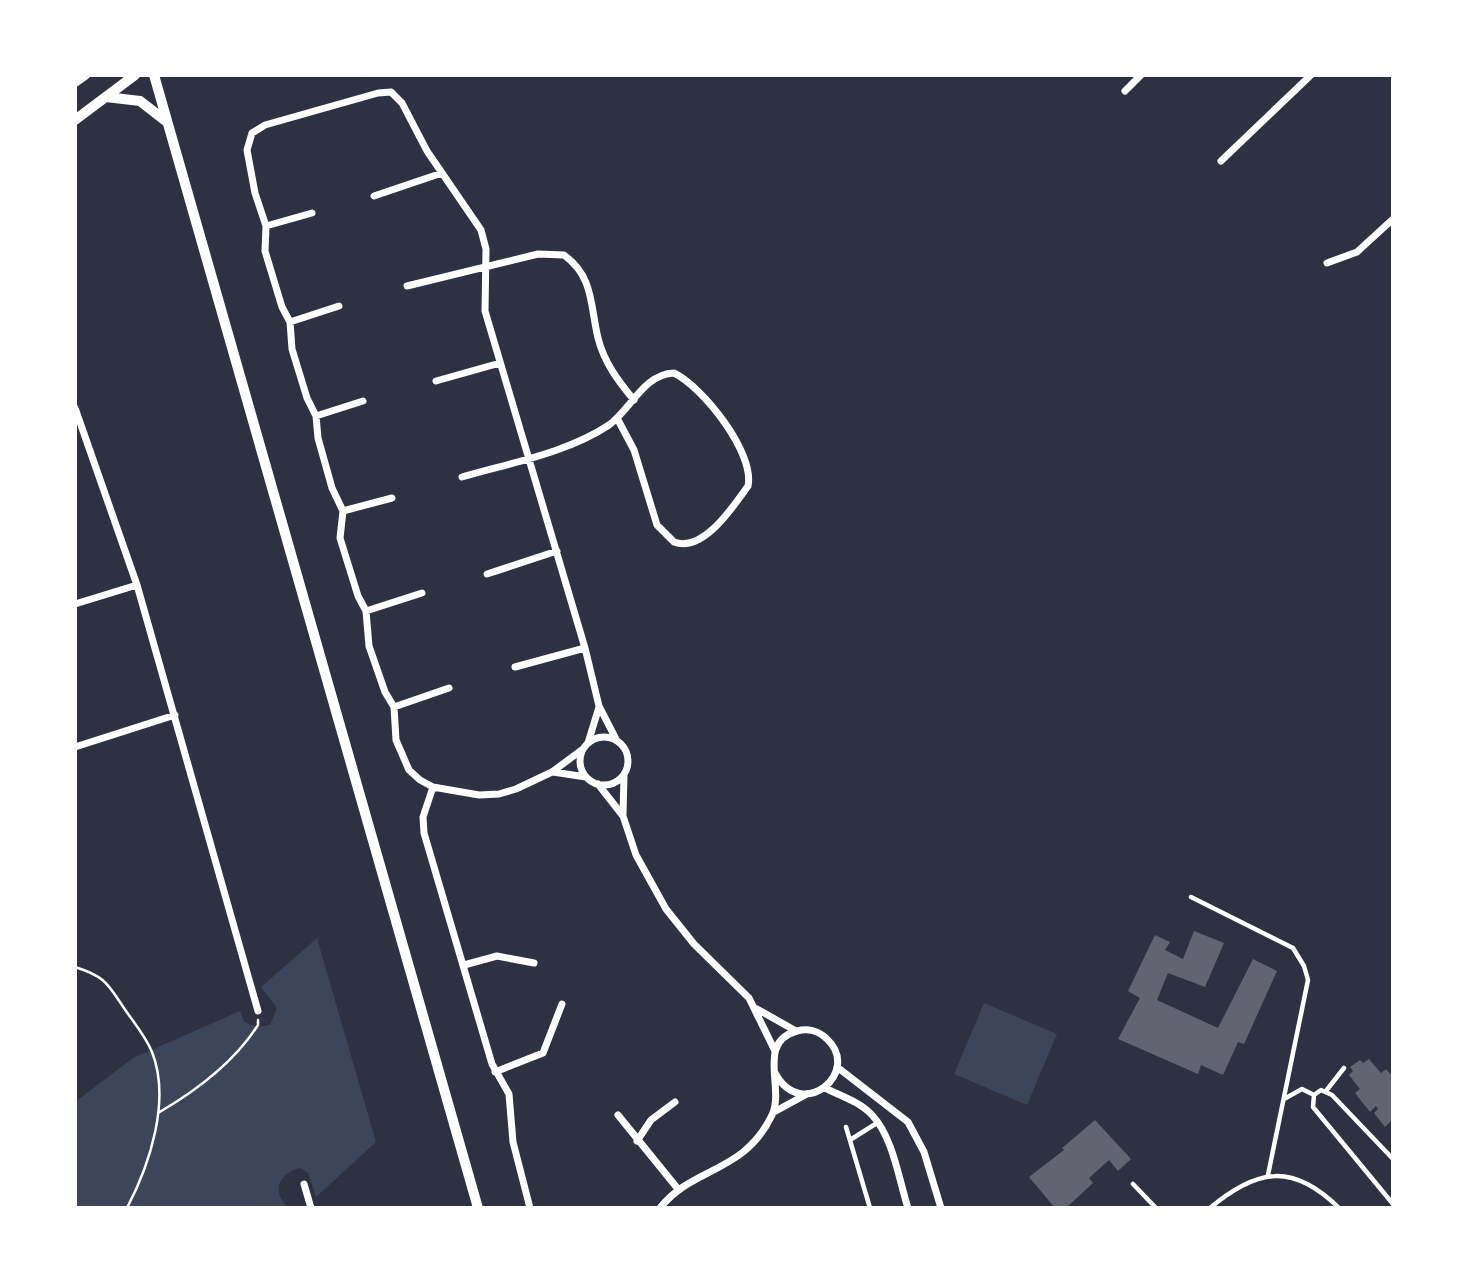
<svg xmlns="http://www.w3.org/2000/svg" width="1468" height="1283" font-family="Arial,sans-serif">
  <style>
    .green { fill: #3c4559 }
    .building { fill: #626471 }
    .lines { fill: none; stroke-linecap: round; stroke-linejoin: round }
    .path { stroke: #fff; stroke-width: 2.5 }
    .service { stroke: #fff; stroke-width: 4.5 }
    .minor { stroke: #fff; stroke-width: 7 }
    .tertiary { stroke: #fff; stroke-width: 10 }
  </style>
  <rect width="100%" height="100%" fill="#2d3142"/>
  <path class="green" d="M317,938L376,1142L316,1197L308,1173L300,1168C278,1173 271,1193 289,1208H75V1102L133,1058L240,1011L244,1022L258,1027L270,1025L277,1008L261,987Z
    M984,1003L1057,1034L1027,1105L954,1074Z"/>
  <path class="building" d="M1194,931L1224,943L1205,987L1168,973L1157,1000L1218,1028L1253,959L1277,971L1244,1044L1238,1042L1223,1075L1201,1065L1198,1074L1118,1039L1140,998L1128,991L1155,935L1170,942L1165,950L1183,959Z
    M1369,1059L1381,1073L1386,1069L1393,1077V1124L1391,1121L1385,1127L1374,1113L1378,1109L1376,1106L1370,1112L1355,1093L1360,1089L1349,1075L1353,1071L1350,1067L1360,1060L1363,1063Z
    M1095,1120L1131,1159L1118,1171L1109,1160L1089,1178L1093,1183L1066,1208H1055L1029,1177L1064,1150L1062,1148Z"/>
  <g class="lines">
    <path class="path" d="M75,967C107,977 108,985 126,1011C135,1024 146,1037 152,1052C171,1100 150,1164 127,1208
      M158,1113C196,1091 234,1063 258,1025V1020"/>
    <path class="service" d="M1191,897L1293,948L1304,966L1308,980L1268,1175
      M1326,1091L1344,1068
      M1284,1099L1302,1089L1314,1095
      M846,1127L870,1208
      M850,1140L877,1123
      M1393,1159L1332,1095L1321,1090L1314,1095L1313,1107L1393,1204
      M1133,1184L1156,1208
      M1210,1208C1258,1168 1293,1163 1339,1208"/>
    <path class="minor" d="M1125,91L1141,75
      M1221,161L1311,75
      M374,196L442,173
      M266,226L312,213
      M1327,263L1357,252L1393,219
      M407,286L538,254L564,255C594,277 590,305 598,338C604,362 618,381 634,400
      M290,322L339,306
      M436,381L500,363
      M75,408L137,585L258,1011
      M316,416L363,401
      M462,477C510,463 567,453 609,425C631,409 644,374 674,373C703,387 755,453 748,486C733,507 703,553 674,542L657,525L634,450L617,418
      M343,511L392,498
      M487,574L557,551
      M75,604L137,585
      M366,611L422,593
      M515,667L585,648
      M394,707L449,688
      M580 761a24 24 0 1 1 48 0a24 24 0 1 1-48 0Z
      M588,743L599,707
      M75,747L175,715
      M583,749L552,772L516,789L499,794L479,795L433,787L420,780L409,770L396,740L394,707L385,692L369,646L366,611L358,596L340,538L343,511L332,488L318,438L316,416L307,398L292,349L290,322L282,307L265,251L266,226L255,193L247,150L252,133L265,125L378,93L391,92L402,103L427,151L481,230L486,249L485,311L585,648L599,706L617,741
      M553,772L586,777
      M598,784L623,816L636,855L666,909L694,944L749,998L775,1051
      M433,787L423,817L424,833L492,1064L509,1094L513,1142L530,1208
      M623,815L624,775
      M464,965L497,956L534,963
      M757,1009L796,1031
      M837,1067L908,1122L924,1152L941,1208
      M495,1072L543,1053L562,1004
      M825,1088C841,1096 860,1102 872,1115C893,1137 899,1180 908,1208
      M774,1112L807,1094
      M618,1115L678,1189
      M637,1141L651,1120L675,1102
      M304,1184L311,1208
      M660,1208C693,1166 744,1174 772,1115C785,1088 756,1042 797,1031C808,1028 819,1031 827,1039C862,1072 802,1123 775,1073"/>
    <path class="tertiary" d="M154,75L478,1208
      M75,82L85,75
      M106,97L140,101L167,122
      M75,120L135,75"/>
  </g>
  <rect width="1468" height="1283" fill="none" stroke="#ffffff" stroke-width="154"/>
</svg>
